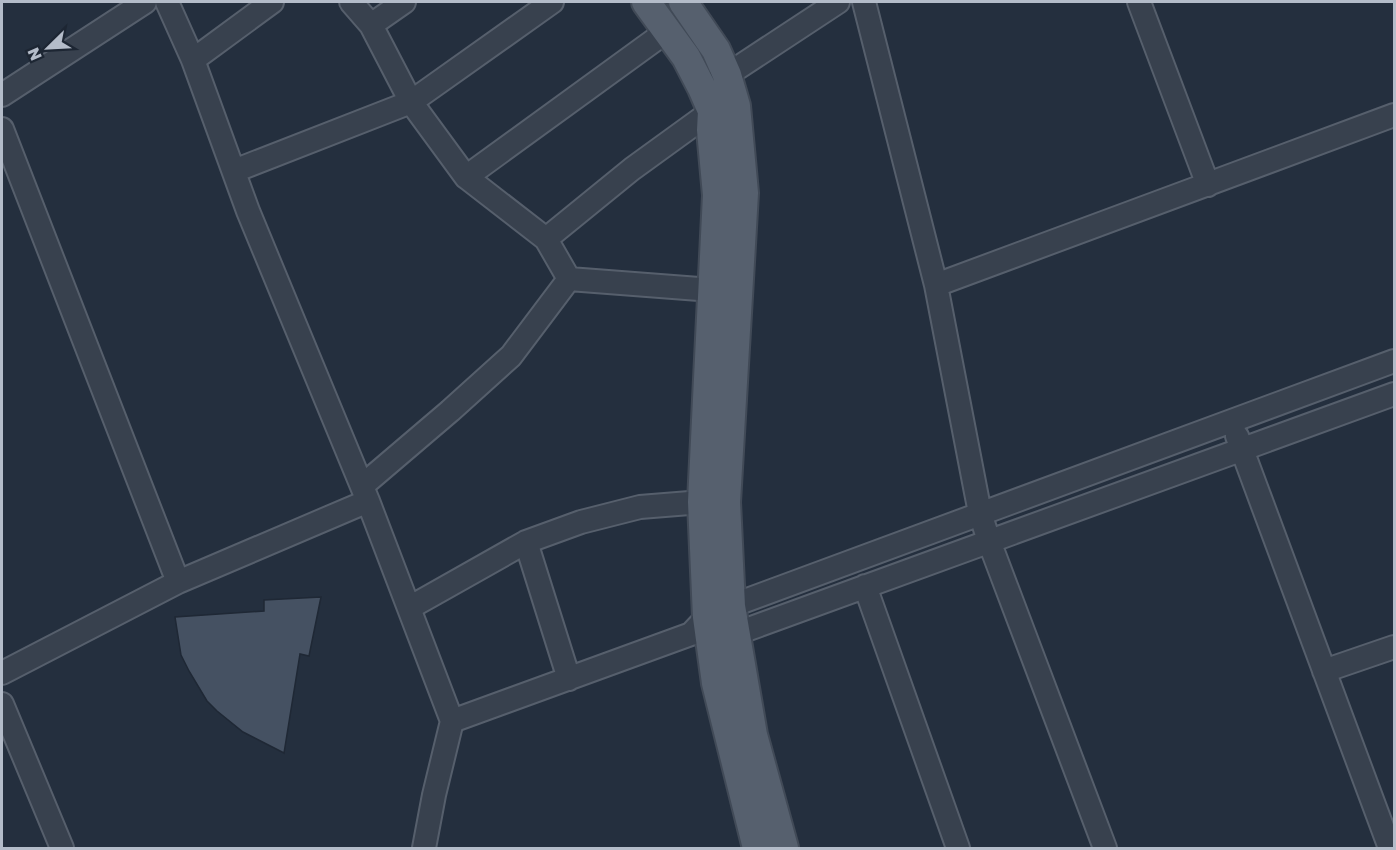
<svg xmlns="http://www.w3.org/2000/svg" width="1396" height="850" font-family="'Golos Text',sans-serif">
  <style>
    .building { fill: #455162; stroke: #1f2835; stroke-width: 1.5 }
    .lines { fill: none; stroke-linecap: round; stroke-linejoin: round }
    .minor-casing { stroke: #565f6c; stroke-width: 26 }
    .major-casing { stroke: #414a57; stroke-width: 32 }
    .minor { stroke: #38414e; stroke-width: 22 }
    .major { stroke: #56606e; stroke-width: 28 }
  </style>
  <rect width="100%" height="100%" fill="#242f3e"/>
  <path class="building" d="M321,597L309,656L300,654L284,753L243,732L217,711L207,701L189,671L181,655L175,617L264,611V600Z"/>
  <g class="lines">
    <defs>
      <path id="minor" d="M167,2L193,60L248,211L368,501L452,721L434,795L424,848
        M351,2L371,25L411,102L466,177L546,239L569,279
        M864,2L936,285L980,513L989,541L1105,848
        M1139,2L1208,185
        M371,25L404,2
        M193,60L272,2
        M714,82L727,75L838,2
        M2,95L145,2
        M2,129L178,582
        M234,171L411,102L552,2
        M466,177L667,31
        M546,239L632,169L712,111
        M569,279L712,290
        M936,285L1394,115
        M1237,436L1390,848
        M362,486L450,411L511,356L569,279
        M526,542L569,679
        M865,586L958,848
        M409,608L526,542L581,522L640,507L702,502
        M723,640L735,634L1394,394
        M1324,671L1394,647
        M2,673L178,582L368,501
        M2,704L62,848
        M452,721L691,634L707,617L731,606L1394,361"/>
      <path id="major" d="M646,2L686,57L702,88L712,111L711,130L717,195L702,502L707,617L716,683L757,848
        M683,2L716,50L727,75L736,106L744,193L726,502L731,606L753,735L784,848"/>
    </defs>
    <use href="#minor" class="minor-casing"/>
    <use href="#major" class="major-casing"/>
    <use href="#minor" class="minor"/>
    <use href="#major" class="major"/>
  </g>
  <rect width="1396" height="850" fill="none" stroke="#b4bcc9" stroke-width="6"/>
  <g transform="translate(48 48) rotate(246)" stroke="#1d2633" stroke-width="4.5" paint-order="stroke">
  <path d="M0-4.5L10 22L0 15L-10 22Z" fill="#b4bcc9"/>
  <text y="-9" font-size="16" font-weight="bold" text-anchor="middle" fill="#b4bcc9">N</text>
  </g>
</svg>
